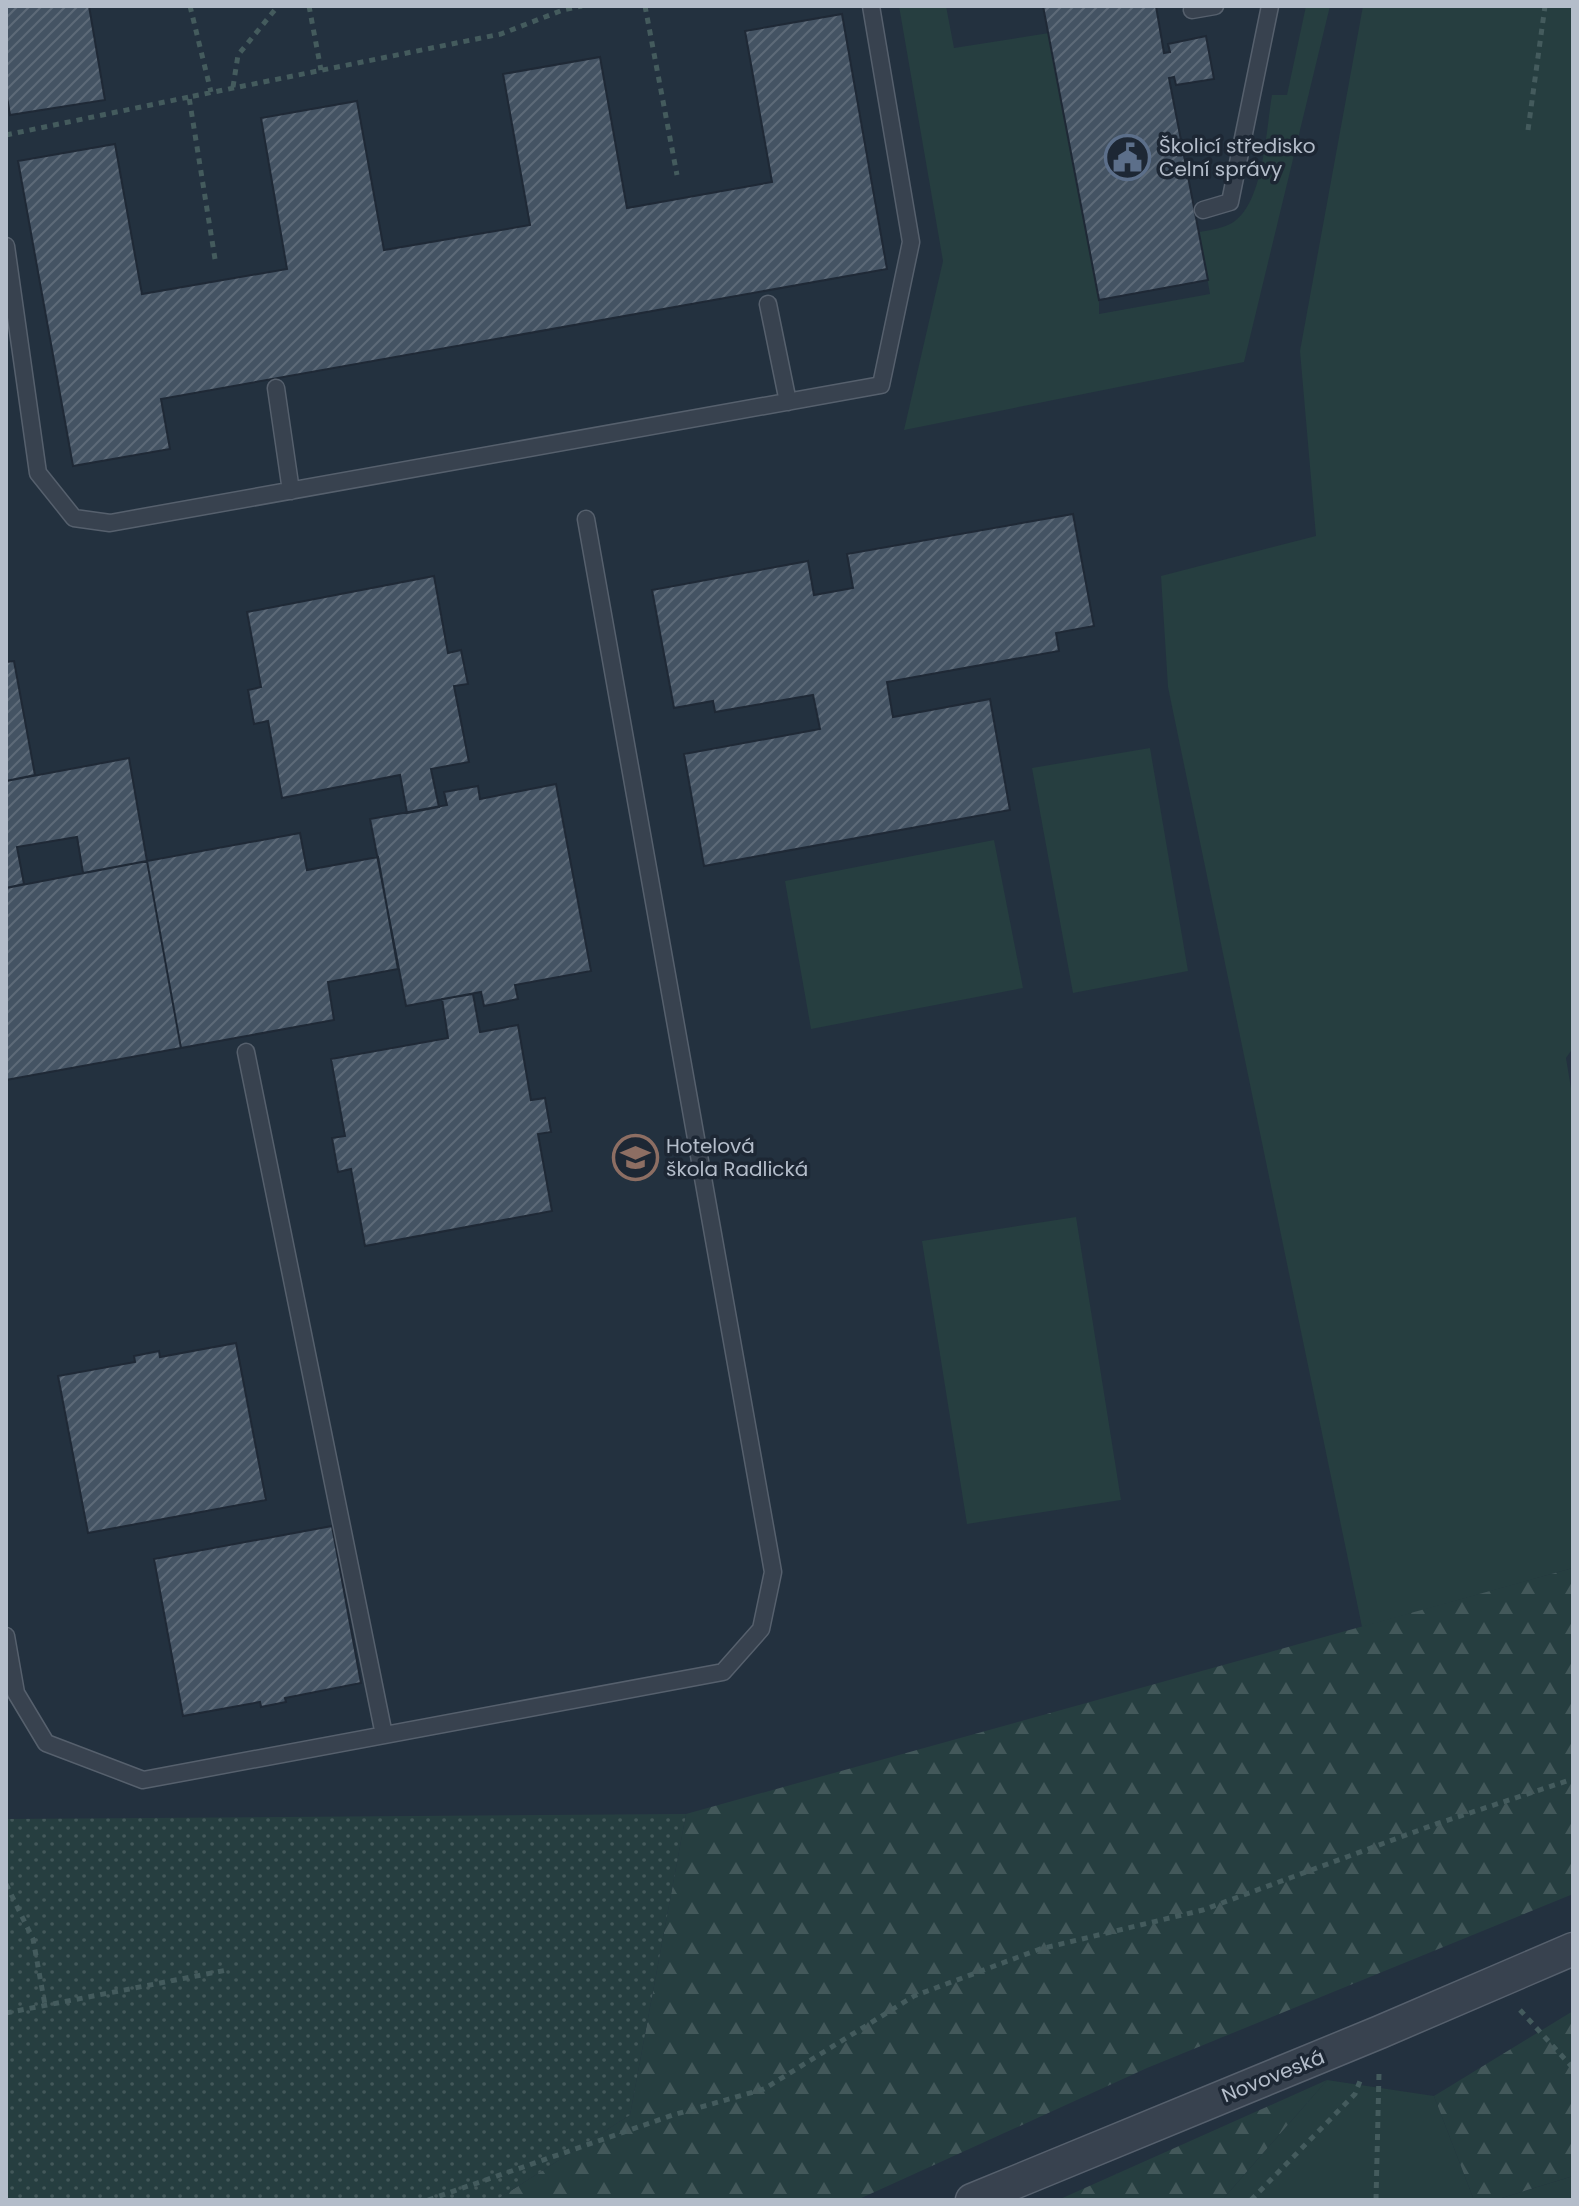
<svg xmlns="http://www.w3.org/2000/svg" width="1579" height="2206" font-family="Poppins,sans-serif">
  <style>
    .grass { fill: #263e40 }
    .forest { fill: url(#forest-firs) }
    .park { fill: url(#park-dots) }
    .building { fill: url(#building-hatch); stroke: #1f2936; stroke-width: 2 }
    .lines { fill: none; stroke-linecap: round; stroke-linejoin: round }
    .service-casing { stroke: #56606d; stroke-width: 19 }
    .minor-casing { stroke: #56606d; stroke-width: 35 }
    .path { stroke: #445b5d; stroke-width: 5; stroke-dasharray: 6 6; stroke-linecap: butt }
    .service { stroke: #38424f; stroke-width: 16 }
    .minor { stroke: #38424f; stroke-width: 32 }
    .labels { text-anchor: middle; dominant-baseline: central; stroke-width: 7; stroke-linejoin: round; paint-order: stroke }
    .poi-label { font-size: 20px; fill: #b4bdca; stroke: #1d2734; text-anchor: start }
    .street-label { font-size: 20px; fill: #b4bdca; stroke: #1d2734 }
  </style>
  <defs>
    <pattern id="forest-firs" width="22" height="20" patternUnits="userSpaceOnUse" patternTransform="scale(2)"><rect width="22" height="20" fill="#263e40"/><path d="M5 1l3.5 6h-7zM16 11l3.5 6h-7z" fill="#43585a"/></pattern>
    <pattern id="park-dots" width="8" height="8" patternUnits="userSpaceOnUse" patternTransform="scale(2)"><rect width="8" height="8" fill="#263e40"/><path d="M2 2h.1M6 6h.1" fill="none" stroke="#43585a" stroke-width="1.8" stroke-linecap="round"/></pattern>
    <pattern id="building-hatch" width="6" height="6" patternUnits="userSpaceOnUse" patternTransform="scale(2)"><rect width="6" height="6" fill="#445363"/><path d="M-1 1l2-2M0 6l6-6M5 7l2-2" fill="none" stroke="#5d6a78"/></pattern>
  </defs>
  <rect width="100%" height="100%" fill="#23313f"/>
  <path class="grass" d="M899,6H946L954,48L1049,33L1099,300V314L1210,294L1199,232C1211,230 1225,228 1235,221C1264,199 1266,130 1272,95H1287L1306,6H1330L1244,362L904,430L943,261Z
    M1363,6H1573V1048L1566,1058L1573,1100V1568L1362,1627L1168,687L1161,576L1316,536L1300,351Z
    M1150,748L1188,971L1073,993L1032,768Z
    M994,840L1023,988L811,1029L785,881Z
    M1076,1217L1121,1500L967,1524L922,1241Z
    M1327,2080L1434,2096L1474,2200H1222Z
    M1573,2176V2200H1495Z"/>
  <path class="forest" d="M1573,1568V1894L1147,2068L857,2200H496L630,2115L686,1814Z
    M1573,2011V2176L1495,2200H1474L1434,2096Z
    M1327,2080L1222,2200H1058Z"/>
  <path class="park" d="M686,1814L630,2115L496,2200H6V1819Z"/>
  <path class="building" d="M6,6H89L105,100L10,115L6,91Z
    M1043,6H1156L1164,53L1170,52L1168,44L1206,36L1214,79L1176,85L1174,77L1169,78L1208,280L1099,300Z
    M842,14L887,269L161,399L170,449L73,466L18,161L115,144L142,294L287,269L261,118L357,101L384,250L530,225L503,74L600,57L627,208L772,182L745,31Z
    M1073,514L1094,626L1056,633L1059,651L887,682L893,717L990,699L1010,810L704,866L684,754L820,729L813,695L715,712L713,701L674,708L652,590L808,561L814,595L853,588L847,554Z
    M434,576L448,653L461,650L468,684L454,686L469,762L431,769L439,807L407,813L400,775L282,798L268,721L254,724L248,690L261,687L247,612Z
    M14,661L35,775L6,781V662Z
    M129,758L147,861L83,873L77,837L17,847L24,884L6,888V781Z
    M556,784L591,971L515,985L518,999L484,1006L481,992L406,1006L370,819L447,805L444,792L478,786L480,799Z
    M300,833L307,870L378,857L398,969L328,982L334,1020L181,1048L147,861Z
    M147,861L181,1048L6,1080V888Z
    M473,994L480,1032L518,1025L531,1100L545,1098L551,1132L538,1134L552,1211L365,1246L351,1169L338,1172L332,1138L345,1136L331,1059L448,1038L442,999Z
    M236,1343L266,1500L88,1533L58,1376L135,1362L134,1356L159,1351L160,1357Z
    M332,1526L361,1683L285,1698L286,1702L261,1707L260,1702L183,1716L154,1559Z"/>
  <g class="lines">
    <defs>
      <path id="service" d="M1192,10L1215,6
        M1203,210L1230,202L1270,6
        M6,246L38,473L74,518L110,523L881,385L911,242L871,6
        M768,304L788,402
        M276,388L291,491
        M246,1052L384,1735
        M6,1636L16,1693L46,1743L143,1780L723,1672L761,1629L773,1572L586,519"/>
      <path id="minor" d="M972,2200L1380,2032L1573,1949"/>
    </defs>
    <use href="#service" class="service-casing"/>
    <use href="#minor" class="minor-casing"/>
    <path class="path" d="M190,6L211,92
      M309,6L321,70
      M645,6L677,175
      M233,87L238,55L278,6
      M1528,130L1545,6
      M6,135L189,97
      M215,259L189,97L501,34L563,10L582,6
      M6,1884L33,1939L45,2005
      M1520,2010L1573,2068
      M6,2013L227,1970
      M428,2200L673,2115L764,2089L914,1996L1040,1949L1203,1910L1436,1824L1573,1779
      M1251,2200L1355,2094L1360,2081
      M1376,2200L1379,2073"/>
    <use href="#service" class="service"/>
    <use href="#minor" class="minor"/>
  </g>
  <defs>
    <symbol id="civic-ring" viewBox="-11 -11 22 22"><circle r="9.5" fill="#1d2734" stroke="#5c6f8a" stroke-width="1.5"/><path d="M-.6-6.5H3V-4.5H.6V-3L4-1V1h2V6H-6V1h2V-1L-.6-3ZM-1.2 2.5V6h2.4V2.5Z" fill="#5c6f8a"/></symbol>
    <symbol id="school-ring" viewBox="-11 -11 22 22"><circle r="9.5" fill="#1d2734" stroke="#8d6e63" stroke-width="1.5"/><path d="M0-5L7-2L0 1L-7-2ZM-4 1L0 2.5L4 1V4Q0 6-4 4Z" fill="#8d6e63"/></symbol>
  </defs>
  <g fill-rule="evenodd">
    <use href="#civic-ring" x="1102" y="132" width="51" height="51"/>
    <use href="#school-ring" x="610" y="1132" width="51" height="51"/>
  </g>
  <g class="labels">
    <g class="poi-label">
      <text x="1159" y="146">Školicí středisko<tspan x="1159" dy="23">Celní správy</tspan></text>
      <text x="666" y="1146">Hotelová<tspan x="666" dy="23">škola Radlická</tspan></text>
    </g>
    <g class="street-label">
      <text transform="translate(1273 2076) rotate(-22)">Novoveská</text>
    </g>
  </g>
  <rect width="1579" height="2206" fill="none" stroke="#b4bdca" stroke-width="16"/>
</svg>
